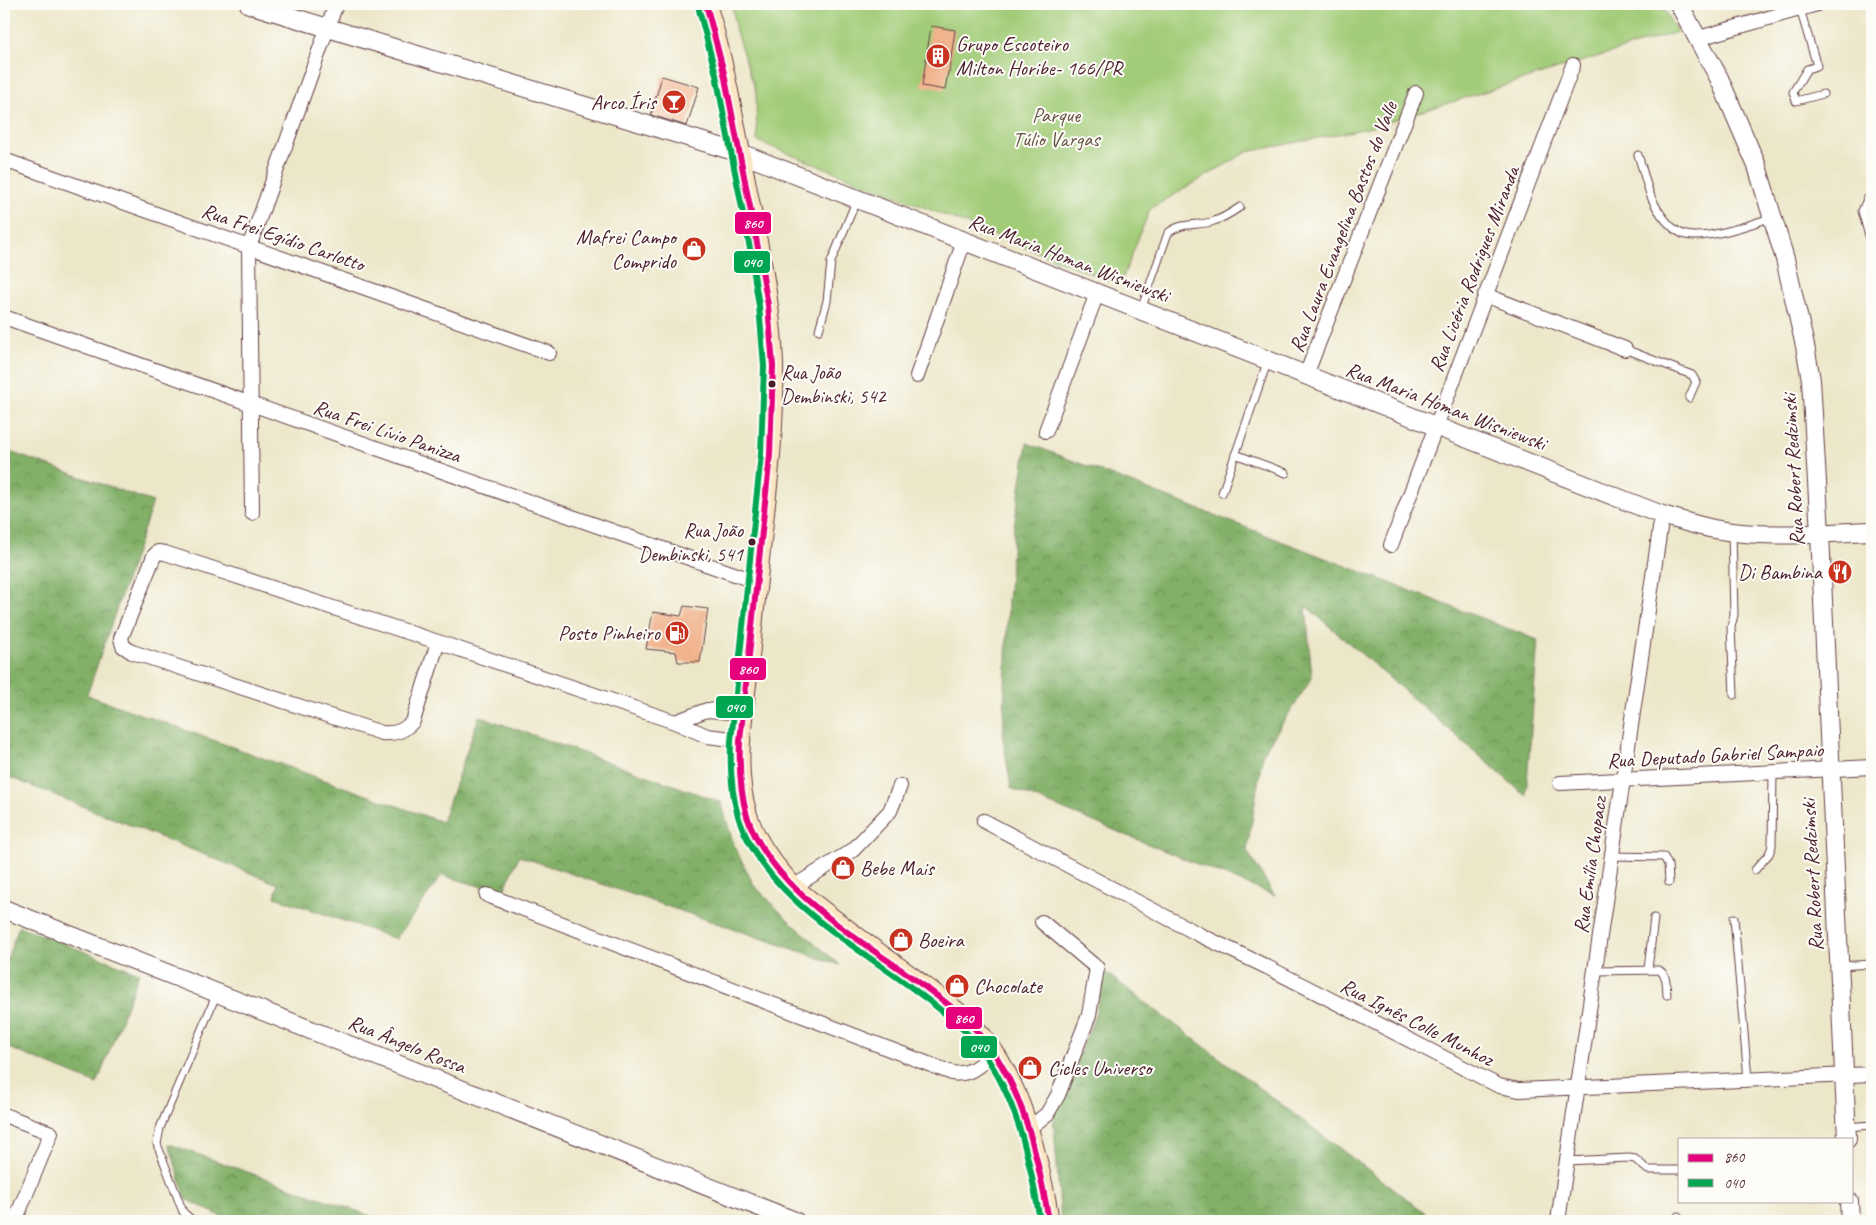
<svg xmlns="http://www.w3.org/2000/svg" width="1876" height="1225" font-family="Caveat,sans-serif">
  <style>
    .forest { fill: url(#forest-crowns); stroke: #66684a }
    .park { fill: #a3cc78; stroke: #767652 }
    .building { fill: #f1b28c }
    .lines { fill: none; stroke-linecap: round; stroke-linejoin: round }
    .service-casing { stroke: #623d43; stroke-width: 9 }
    .minor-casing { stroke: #623d43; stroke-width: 16 }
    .tertiary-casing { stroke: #623d43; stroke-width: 20 }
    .secondary-casing { stroke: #623d43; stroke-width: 22 }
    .service { stroke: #fff; stroke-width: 7 }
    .minor { stroke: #fff; stroke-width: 14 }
    .tertiary { stroke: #fff; stroke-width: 18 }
    .secondary { stroke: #fbe6c4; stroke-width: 20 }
    .bus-1-casing { stroke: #fdfcf7; stroke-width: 10 }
    .bus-2-casing { stroke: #fdfcf7; stroke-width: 10 }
    .bus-1 { stroke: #e5007d; stroke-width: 6 }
    .bus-2 { stroke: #00a651; stroke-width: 6 }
    .bus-dot { fill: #4a1f2b; stroke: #fdfcf7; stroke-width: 2 }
    .labels { text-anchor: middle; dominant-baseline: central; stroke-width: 4; stroke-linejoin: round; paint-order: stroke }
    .bus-label { font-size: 20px; fill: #4a1f2b; stroke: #fdfcf7; text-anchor: start }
    .poi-label { font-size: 21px; fill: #4a1f2b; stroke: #fdfcf7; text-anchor: start }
    .park-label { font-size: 21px; fill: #655342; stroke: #fdfcf7 }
    .street-label { font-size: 21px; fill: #4a1f2b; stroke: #fdfcf7 }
    .line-badge { stroke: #fdfcf7; stroke-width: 2 }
    .badge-label { font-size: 14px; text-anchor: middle; font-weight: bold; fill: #fff }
  </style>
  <defs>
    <pattern id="forest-crowns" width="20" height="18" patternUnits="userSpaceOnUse" patternTransform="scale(1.25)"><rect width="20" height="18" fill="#82b068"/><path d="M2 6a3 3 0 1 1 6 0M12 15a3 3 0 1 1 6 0" fill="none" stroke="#6c8f56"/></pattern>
  </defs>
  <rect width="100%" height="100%" fill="#fdfcf7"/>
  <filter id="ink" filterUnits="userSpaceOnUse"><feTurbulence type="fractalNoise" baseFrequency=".02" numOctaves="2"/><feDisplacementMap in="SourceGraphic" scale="10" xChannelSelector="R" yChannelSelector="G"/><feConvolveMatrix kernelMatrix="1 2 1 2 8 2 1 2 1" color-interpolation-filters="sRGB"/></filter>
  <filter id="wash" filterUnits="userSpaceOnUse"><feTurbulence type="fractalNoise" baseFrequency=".0096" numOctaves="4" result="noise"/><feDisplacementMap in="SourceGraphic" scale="20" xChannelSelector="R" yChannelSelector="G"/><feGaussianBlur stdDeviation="1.12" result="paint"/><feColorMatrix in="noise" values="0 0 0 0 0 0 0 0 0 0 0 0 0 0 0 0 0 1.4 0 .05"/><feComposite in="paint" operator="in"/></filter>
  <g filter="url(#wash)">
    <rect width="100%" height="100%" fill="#ede7ca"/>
    <path class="forest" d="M1027,443L1538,640L1526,796L1306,606L1312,678L1263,753L1247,851L1275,896L1011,788L1003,739L1008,602L1014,527Z
      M4,450L153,502L87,695L442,822L479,716L721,802L735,848L754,885L785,917L840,965L519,856L503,893L442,875L396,939L275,897L278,884L4,775Z
      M19,926L139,973L97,1084L4,1046V967Z
      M1105,972L1435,1220V1221H1061L1053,1115L1094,1019Z
      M169,1144L385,1221H230L186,1199Z"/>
    <path class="park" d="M732,4H1661L1677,32L1368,128L1247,152L1150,209L1120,285L757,141L756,92L736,32Z"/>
    <g id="blocks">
      <path class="building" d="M931,26L955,30L949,72H948L945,90L922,86Z
        M662,76L699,87L687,126L651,115Z
        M684,606L708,609L700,662H678L676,652L646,649L653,612L681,616Z"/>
    </g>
  </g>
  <g filter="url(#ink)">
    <use href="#blocks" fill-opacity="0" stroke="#623d43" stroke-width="1"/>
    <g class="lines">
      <defs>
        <path id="service" d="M1800,9L1817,66L1807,69L1793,92L1796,101L1823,94
          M1638,155C1643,169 1646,185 1652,199C1658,212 1672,232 1686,235C1707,240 1752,224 1773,217
          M1872,198L1867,199L1862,211L1872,246
          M1141,310L1168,233C1182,222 1195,226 1211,222C1222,219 1230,214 1240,207
          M819,330L827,301L831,262L857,199
          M1625,349L1692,375L1696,382L1689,398
          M1235,454L1286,473
          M1222,493L1268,360
          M1732,532L1734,615L1731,627L1734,695
          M1612,856L1664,857L1668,865L1669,882
          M1755,870L1769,854L1772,846L1773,772
          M1734,918L1748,1079
          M1839,966L1872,964
          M1648,969L1654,918
          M1595,971L1659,970C1668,975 1666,986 1667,995
          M1846,1127L1872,1125
          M1567,1161L1629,1158L1635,1159L1648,1170H1680
          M1678,1216V1221
          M193,1221L183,1212L157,1144L160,1128L217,993"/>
        <path id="minor" d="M1699,38L1817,4
          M4,160L549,353
          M1485,295L1625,349
          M4,317L757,582
          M1306,375L1416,93
          M917,376L964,241
          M1046,431L1097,293
          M252,513L249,247L336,4
          M1391,545L1573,65
          M438,642L413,721C404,731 396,734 382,733L132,652L123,646L121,638L154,556L158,552L165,553L438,642L675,722L707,736L741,740
          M675,722L707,710L743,713
          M1560,783L1872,767
          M984,821L1200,935L1267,967L1499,1086L1519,1090L1872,1074
          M793,887L853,850L890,811L900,786
          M487,895L952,1073C971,1076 980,1064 994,1053
          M4,1115L51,1133L15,1221
          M1028,1129L1047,1114L1058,1095L1089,1015L1097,968L1042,922
          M1558,1221L1662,515"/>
        <path id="tertiary" d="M249,4L740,153L1662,515C1680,520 1697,526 1714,529C1766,539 1820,533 1872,531
          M1679,4L1719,78L1757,166L1785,259L1805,346L1811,380L1820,533L1847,1139
          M4,909L795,1221
          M1849,1201L1850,1221"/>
        <path id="secondary" d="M706,4C725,65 735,128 747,191C757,241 768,292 772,344C776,403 770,462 763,521C758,569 753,618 748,666C743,715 732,768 747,815C756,844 774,866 793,887C831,920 873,949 914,979C938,997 964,1015 983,1038C1021,1083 1040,1164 1049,1221"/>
      </defs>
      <use href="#service" class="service-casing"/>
      <use href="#minor" class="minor-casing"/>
      <use href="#tertiary" class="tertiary-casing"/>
      <use href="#secondary" class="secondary-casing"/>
      <use href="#service" class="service"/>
      <use href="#minor" class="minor"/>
      <use href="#tertiary" class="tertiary"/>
      <use href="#secondary" class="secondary"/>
      <defs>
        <path id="bus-1" d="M706,4L724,73L758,248L768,305L773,366L770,455L740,741C739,767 740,792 747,816C771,890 861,940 921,984C943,1000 966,1017 983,1038C1024,1089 1038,1158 1049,1221"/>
        <path id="bus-2" d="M698,6L716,75L750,249L759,306L764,366L761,454L731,741C730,767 731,794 739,819C765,896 850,942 912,988C934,1005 957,1021 975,1042C1016,1091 1030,1160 1040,1221"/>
      </defs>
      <use href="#bus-1" class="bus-1-casing"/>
      <use href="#bus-2" class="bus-2-casing"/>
      <use href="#bus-1" class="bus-1"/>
      <use href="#bus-2" class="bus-2"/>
    </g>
  </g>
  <defs>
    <symbol id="building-disc" viewBox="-11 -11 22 22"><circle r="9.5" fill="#c8321e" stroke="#fdfcf7"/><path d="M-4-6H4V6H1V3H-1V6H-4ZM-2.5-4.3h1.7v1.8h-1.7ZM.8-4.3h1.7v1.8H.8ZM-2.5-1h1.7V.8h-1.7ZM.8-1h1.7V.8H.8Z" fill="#fff"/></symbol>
    <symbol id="bar-disc" viewBox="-11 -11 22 22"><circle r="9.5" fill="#c8321e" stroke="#fdfcf7"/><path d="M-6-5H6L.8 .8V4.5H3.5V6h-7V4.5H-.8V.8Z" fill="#fff"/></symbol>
    <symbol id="shop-disc" viewBox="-11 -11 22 22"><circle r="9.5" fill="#c8321e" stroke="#fdfcf7"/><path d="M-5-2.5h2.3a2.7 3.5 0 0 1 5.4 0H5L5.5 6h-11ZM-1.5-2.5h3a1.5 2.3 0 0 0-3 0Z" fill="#fff"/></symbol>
    <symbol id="restaurant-disc" viewBox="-11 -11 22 22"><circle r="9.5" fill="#c8321e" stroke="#fdfcf7"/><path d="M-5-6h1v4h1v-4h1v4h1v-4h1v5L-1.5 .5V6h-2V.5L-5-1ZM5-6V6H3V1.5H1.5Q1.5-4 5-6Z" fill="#fff"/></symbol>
    <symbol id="fuel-disc" viewBox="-11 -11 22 22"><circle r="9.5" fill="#c8321e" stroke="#fdfcf7"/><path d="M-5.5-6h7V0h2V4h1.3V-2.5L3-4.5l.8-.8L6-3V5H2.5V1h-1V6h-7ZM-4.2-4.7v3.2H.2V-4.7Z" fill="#fff"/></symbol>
  </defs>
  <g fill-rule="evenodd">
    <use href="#building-disc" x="924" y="42" width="28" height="28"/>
    <use href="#bar-disc" x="660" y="88" width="28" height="28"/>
    <use href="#shop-disc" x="680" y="235" width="28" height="28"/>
    <use href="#restaurant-disc" x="1826" y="558" width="28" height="28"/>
    <use href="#fuel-disc" x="663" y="619" width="28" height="28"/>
    <use href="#shop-disc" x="829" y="854" width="28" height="28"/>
    <use href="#shop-disc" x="887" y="926" width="28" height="28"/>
    <use href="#shop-disc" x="943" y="972" width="28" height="28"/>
    <use href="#shop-disc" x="1016" y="1054" width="28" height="28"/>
  </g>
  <g class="bus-dot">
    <circle cx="772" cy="384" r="4.5"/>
    <circle cx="752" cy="542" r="4.5"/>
  </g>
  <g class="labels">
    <g class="bus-label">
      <text x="781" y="372">Rua João<tspan x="781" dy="24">Dembinski, 542</tspan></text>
      <text x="743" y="530" text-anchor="end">Rua João<tspan x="743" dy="24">Dembinski, 541</tspan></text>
    </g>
    <g class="poi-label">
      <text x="956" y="44">Grupo Escoteiro<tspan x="956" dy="24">Milton Horibe- 166/PR</tspan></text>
      <text x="656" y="102" text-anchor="end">Arco Íris</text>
      <text x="676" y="237" text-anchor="end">Mafrei Campo<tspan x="676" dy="24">Comprido</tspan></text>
      <text x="1822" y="572" text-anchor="end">Di Bambina</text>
      <text x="660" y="633" text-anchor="end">Posto Pinheiro</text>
      <text x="860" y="868">Bebe Mais</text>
      <text x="918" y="940">Boeira</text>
      <text x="974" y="986">Chocolate</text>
      <text x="1048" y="1068">Cicles Universo</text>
    </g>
    <g class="park-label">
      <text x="1056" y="115">Parque<tspan x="1056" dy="24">Túlio Vargas</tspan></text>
    </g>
    <g class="street-label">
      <text transform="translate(1343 227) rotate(-69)">Rua Laura Evangelina Bastos do Valle</text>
      <text transform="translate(283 237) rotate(19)">Rua Frei Egídio Carlotto</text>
      <text transform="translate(1069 258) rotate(21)">Rua Maria Homan Wisniewski</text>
      <text transform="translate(1474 269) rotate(-69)">Rua Licéria Rodrigues Miranda</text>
      <text transform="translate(1446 406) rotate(21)">Rua Maria Homan Wisniewski</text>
      <text transform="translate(387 431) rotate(19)">Rua Frei Lívio Panizza</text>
      <text transform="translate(1793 470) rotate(-93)">Rua Robert Redzimski</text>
      <text transform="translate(1715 755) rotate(-3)">Rua Deputado Gabriel Sampaio</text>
      <text transform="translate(1590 865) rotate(-82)">Rua Emília Chopacz</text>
      <text transform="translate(1812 875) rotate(-93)">Rua Robert Redzimski</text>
      <text transform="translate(1417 1022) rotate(27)">Rua Ignês Colle Munhoz</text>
      <text transform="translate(407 1044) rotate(22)">Rua Ângelo Rossa</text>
    </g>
  </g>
  <g class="line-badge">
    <rect x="734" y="211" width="38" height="24" rx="5" fill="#e5007d"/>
    <rect x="733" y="250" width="38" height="24" rx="5" fill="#00a651"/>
    <rect x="729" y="657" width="38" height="24" rx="5" fill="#e5007d"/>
    <rect x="715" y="695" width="39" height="24" rx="5" fill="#00a651"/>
    <rect x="945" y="1006" width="38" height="24" rx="5" fill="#e5007d"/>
    <rect x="960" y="1035" width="38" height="24" rx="5" fill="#00a651"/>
  </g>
  <g class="badge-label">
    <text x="753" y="228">860</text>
    <text x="752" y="267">040</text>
    <text x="748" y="674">860</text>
    <text x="735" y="712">040</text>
    <text x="964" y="1023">860</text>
    <text x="979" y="1052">040</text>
  </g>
  <rect width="1876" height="1225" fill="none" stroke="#fdfcf7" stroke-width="20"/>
  <rect x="1678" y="1138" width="175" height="65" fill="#fdfcf7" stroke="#b5a4a5"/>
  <rect x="1688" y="1154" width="25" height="8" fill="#e5007d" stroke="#b5a4a5"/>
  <text x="1724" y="1162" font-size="15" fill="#4a1f2b">860</text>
  <rect x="1688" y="1179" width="25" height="8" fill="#00a651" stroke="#b5a4a5"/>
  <text x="1724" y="1188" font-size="15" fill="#4a1f2b">040</text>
</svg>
